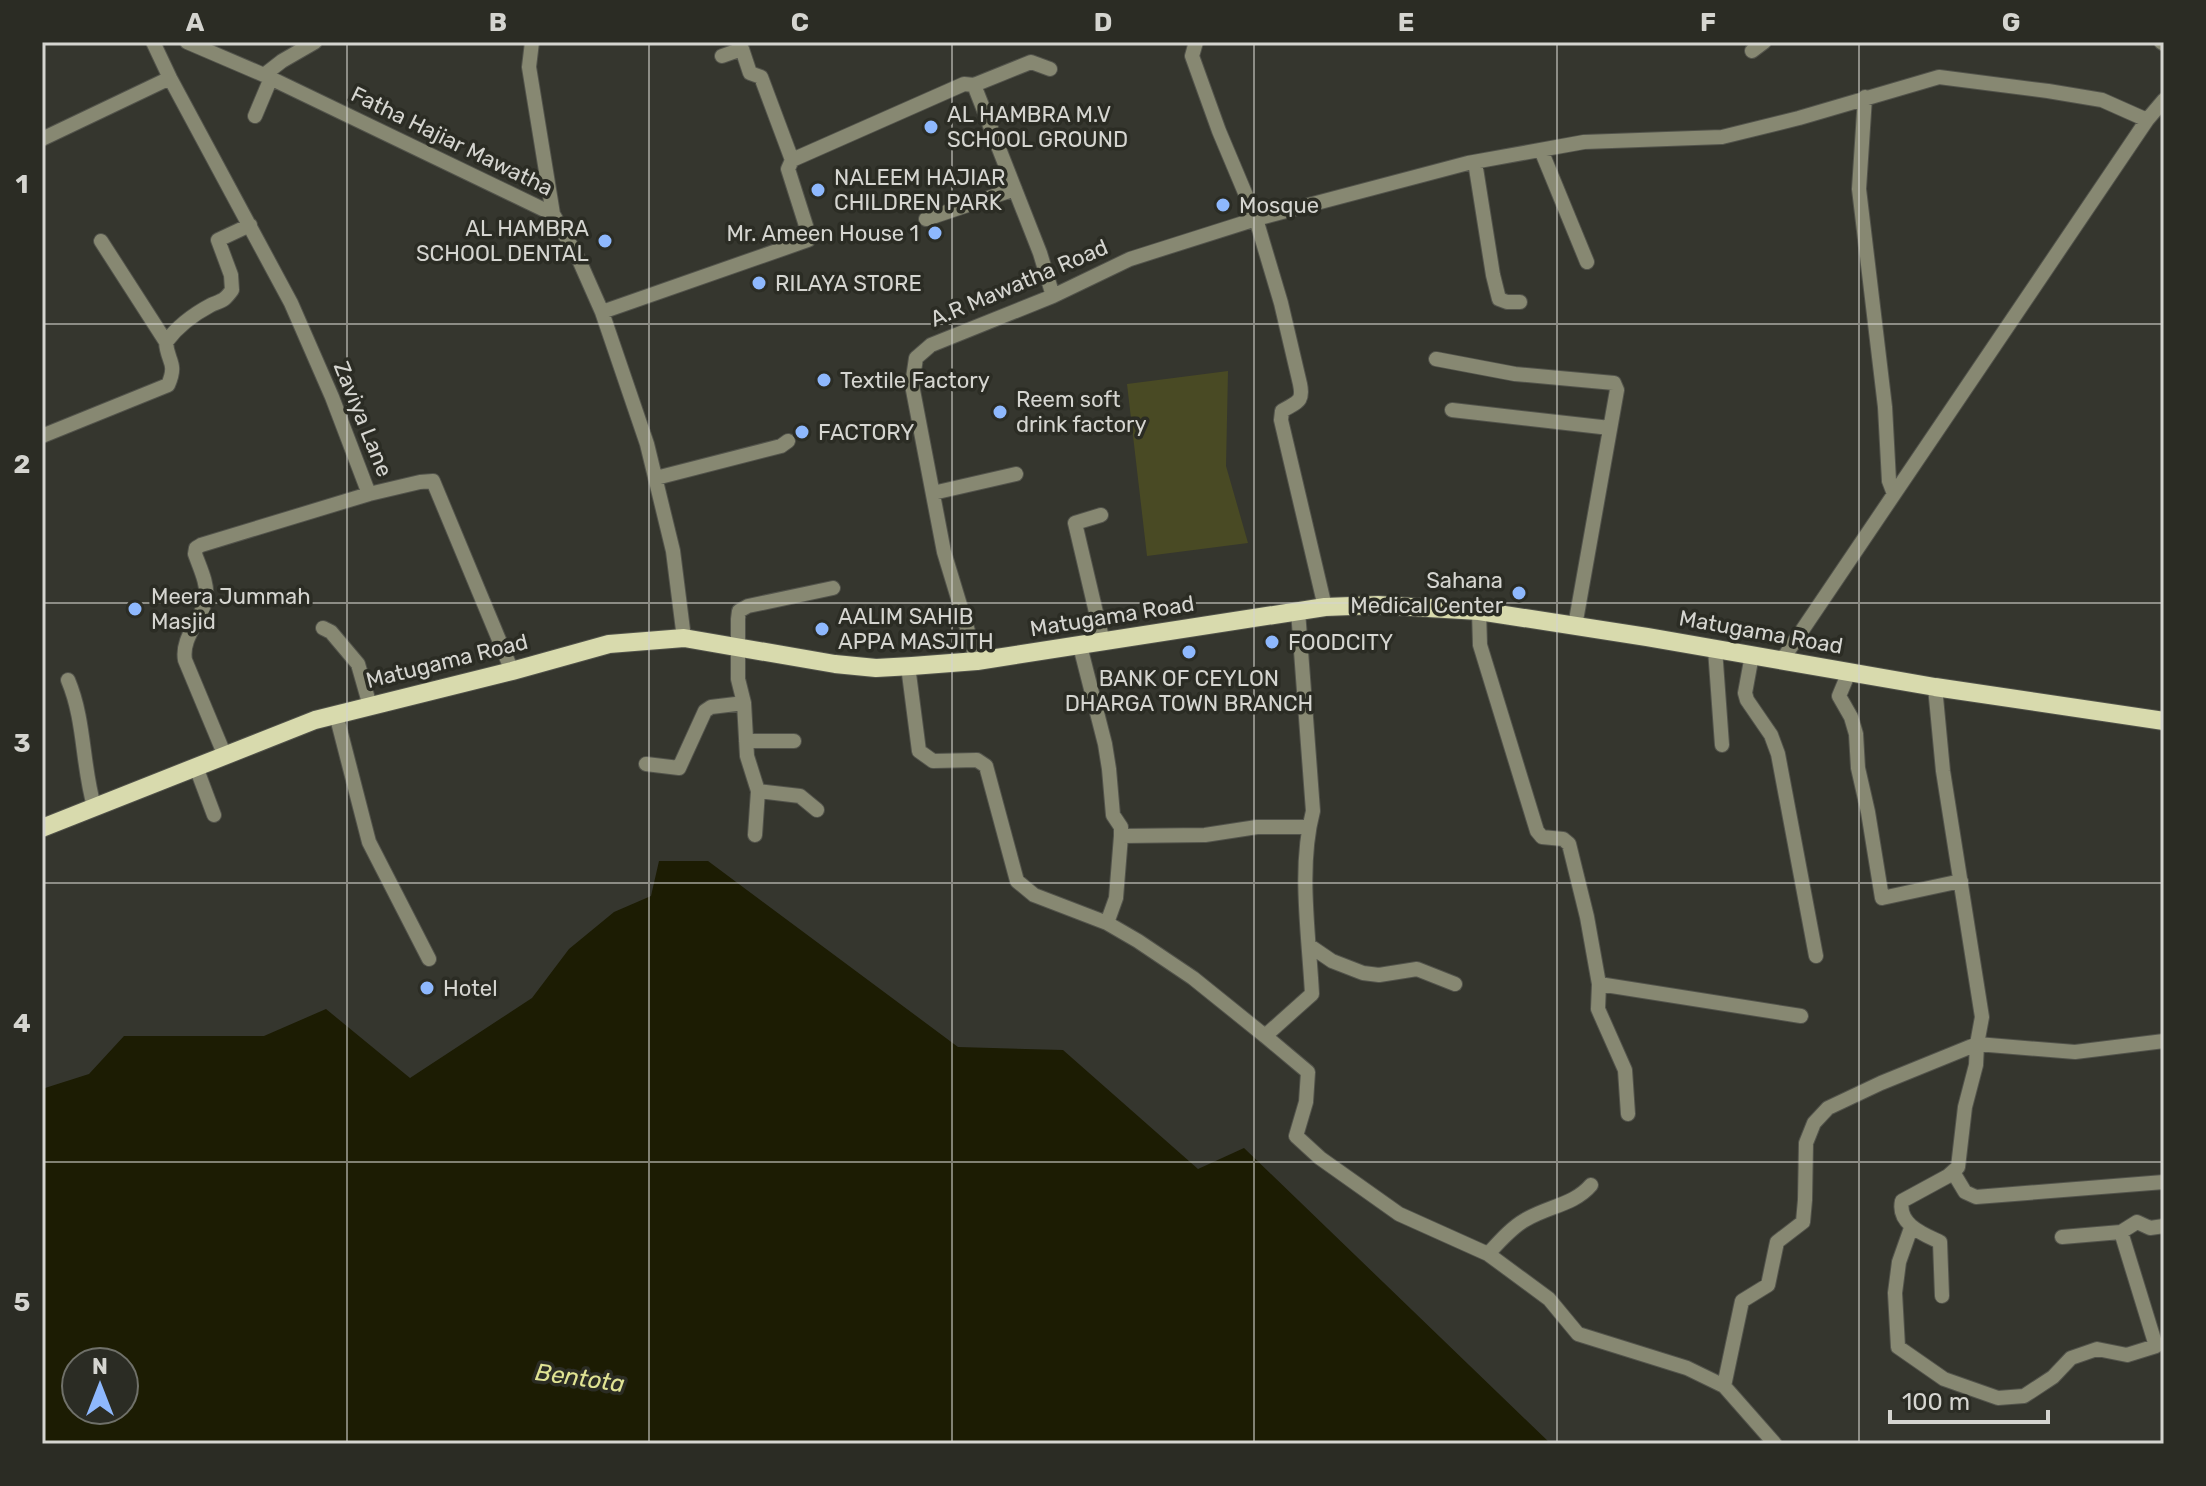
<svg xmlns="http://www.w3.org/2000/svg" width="2206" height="1486" font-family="Rubik,sans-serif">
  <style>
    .green { fill: #494a24 }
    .water { fill: #1c1c03; fill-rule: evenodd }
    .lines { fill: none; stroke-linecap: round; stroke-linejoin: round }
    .minor-casing { stroke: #52534b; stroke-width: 16 }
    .major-casing { stroke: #52534b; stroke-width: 20 }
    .minor { stroke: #878872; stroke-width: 14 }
    .major { stroke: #d8daad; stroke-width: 18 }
    .grid { fill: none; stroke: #d5d5d0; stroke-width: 2; stroke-opacity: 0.55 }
    .poi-dot { fill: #8eb8fd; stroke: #2b2c24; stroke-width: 3 }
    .labels { text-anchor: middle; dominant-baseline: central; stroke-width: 7; stroke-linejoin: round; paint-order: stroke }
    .poi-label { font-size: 22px; fill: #d5d5d0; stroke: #2b2c24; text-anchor: start }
    .street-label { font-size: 22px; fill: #d5d5d0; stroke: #2b2c24 }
    .water-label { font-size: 24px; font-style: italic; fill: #e0e393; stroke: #2b2c24 }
    .neatline { fill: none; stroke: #d5d5d0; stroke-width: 3 }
    .grid-label { font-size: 26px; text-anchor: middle; font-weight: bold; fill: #d5d5d0 }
  </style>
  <rect width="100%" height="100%" fill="#35362e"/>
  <path class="green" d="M1228,371L1226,466L1248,543L1147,556L1127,384Z"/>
  <path class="water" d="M659,861H708L958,1047L1063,1050L1198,1169L1244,1148L1551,1444H42V1087L45,1088L89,1074L124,1036H264L326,1009L410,1078L532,998L569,949L614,912L651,896ZM76,1362H124V1410H76Z"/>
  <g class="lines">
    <defs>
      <path id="minor" d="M153,42L170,78L291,303L332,397L369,494L201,545L196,548L195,554C200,568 208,584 206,598C202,620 181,637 185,660L225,756
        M187,42L264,75L553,214L579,260L602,312L647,444L673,551L684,638
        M532,42L529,67L553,214
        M1196,42L1192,56L1219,131L1256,219L1281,303L1300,384C1304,403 1296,402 1282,411L1281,420L1325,607
        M2161,42L2164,44
        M1752,51L1764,42
        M722,56L742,49L750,73L761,77L792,160
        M264,75L282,61L315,42
        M974,85L1031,62L1050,69
        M1865,97L1859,189L1885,407L1889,481L1894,494
        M255,116L271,78
        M42,139L170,78
        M1541,150L1587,262
        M1475,162L1493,275L1499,299L1507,302H1520
        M926,219L1015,189
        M101,241L166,342
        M602,312L808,240V232L788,169L792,160L964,84L974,85L1040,253L1053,296
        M1436,359L1515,374L1614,383L1617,390L1575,626
        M1452,410L1610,428
        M42,436L168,385C178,362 167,362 166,342C177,327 194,314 211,305C223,300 224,301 232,290L231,275L218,240L250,225
        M656,478L781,446L788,441
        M933,493L1016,474
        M369,494L420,482L433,481L512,671
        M1101,515L1075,523L1103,642
        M1479,611L1480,645L1537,831L1542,837L1563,839L1569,844L1587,917L1599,984L1598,1009L1625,1070L1628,1114
        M323,628L331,632L358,664L370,706
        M1080,646L1105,744L1109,769L1113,815L1121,827V836L1205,835L1257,827H1309
        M1715,649L1722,745
        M1752,655L1745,693L1747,700L1771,735L1778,754L1816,956
        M1782,660L2147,120L2164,100
        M977,661L944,552L912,385L916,358L931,345L1053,296L1130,259L1256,219L1468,163L1584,142L1722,137L1799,118L1939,77L2048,91L2102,100L2147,120
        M908,666L919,751L933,761L977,760L986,766L1017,881L1034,895L1107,923L1138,941L1193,978L1265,1036L1312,994C1309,935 1298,868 1313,811L1298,611
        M1849,672L1839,696L1851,717L1856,734L1858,768L1868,812L1882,898L1961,881
        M68,680C85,720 82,765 94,806
        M336,714L369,842L429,959
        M746,741H794
        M646,764L679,768L705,711L711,707L744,703
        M196,767L214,815
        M817,810L800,796L758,791L747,756L744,703L738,679V619L739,611L748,606L833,588
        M755,835L758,791
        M1107,923L1116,898L1121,836
        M1310,946L1332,961L1363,973L1379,975L1417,969L1455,984
        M1599,984L1801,1016
        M1265,1036L1308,1072L1306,1102L1296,1136L1320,1158L1399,1214L1488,1254L1549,1299L1578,1334L1687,1368L1724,1386L1775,1444
        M1953,1172L1965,1192L1976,1197L2164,1182
        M1911,1228L1899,1262L1895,1293L1898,1347L1944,1379L1998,1398L2024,1396L2053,1377L2071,1358L2097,1349L2127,1355L2156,1346L2121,1232
        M2062,1237L2121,1232L2137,1222L2150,1228L2164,1226
        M1488,1254C1499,1242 1511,1228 1525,1220C1548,1206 1574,1205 1591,1185
        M1942,1296L1940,1242C1923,1234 1897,1224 1902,1201L1948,1176L1958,1167L1965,1107L1976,1065L1977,1044L2075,1052L2164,1041
        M1724,1386L1742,1301L1768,1285L1777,1242L1803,1222L1805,1200L1806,1143L1814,1123L1828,1108L1881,1083L1977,1044L1982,1017L1943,771L1935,687"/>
      <path id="major" d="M42,828L315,720L512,671L609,644L684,638L835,664L876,668L912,666L977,661L1325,607L1378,605L1479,611L1647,637L1935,687L2164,721"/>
    </defs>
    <use href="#minor" class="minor-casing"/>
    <use href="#major" class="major-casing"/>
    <use href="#minor" class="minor"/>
    <use href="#major" class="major"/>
  </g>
  <path class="grid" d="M347,42V1444M649,42V1444M952,42V1444M1254,42V1444M1557,42V1444M1859,42V1444M42,324H2164M42,603H2164M42,883H2164M42,1162H2164"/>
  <g class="poi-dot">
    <circle cx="931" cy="127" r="8"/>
    <circle cx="818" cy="190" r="8"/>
    <circle cx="1223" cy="205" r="8"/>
    <circle cx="935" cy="233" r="8"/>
    <circle cx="605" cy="241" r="8"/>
    <circle cx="759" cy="283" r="8"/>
    <circle cx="824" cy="380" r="8"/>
    <circle cx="1000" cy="412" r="8"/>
    <circle cx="802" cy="432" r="8"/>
    <circle cx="1519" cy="593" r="8"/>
    <circle cx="135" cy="609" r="8"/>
    <circle cx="822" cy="629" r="8"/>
    <circle cx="1272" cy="642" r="8"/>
    <circle cx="1189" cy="652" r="8"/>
    <circle cx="427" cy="988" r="8"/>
  </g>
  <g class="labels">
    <g class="poi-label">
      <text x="947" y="114">AL HAMBRA M.V<tspan x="947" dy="25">SCHOOL GROUND</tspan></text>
      <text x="834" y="177">NALEEM HAJIAR<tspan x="834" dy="25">CHILDREN PARK</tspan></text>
      <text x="1239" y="205">Mosque</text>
      <text x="589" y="228" text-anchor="end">AL HAMBRA<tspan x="589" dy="25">SCHOOL DENTAL</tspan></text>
      <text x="919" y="233" text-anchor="end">Mr. Ameen House 1</text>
      <text x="775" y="283">RILAYA STORE</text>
      <text x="840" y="380">Textile Factory</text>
      <text x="1016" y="399">Reem soft<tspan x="1016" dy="25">drink factory</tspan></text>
      <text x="818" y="432">FACTORY</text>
      <text x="1503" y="580" text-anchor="end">Sahana<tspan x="1503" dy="25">Medical Center</tspan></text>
      <text x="151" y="596">Meera Jummah<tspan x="151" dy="25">Masjid</tspan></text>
      <text x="838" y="616">AALIM SAHIB<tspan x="838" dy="25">APPA MASJITH</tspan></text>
      <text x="1288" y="642">FOODCITY</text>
      <text x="1189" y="678" text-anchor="middle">BANK OF CEYLON<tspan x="1189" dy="25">DHARGA TOWN BRANCH</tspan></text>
      <text x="443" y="988">Hotel</text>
    </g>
    <g class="street-label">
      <text transform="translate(452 141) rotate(26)">Fatha Hajiar Mawatha</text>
      <text transform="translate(1019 283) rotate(-23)">A.R Mawatha Road</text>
      <text transform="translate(363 419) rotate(68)">Zaviya Lane</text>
      <text transform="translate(1112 616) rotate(-9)">Matugama Road</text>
      <text transform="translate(1761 632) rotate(10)">Matugama Road</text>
      <text transform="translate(447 661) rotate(-14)">Matugama Road</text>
    </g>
    <g class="water-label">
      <text transform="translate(580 1378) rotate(8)">Bentota</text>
    </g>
  </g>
  <rect width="2206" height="1486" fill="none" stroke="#2b2c24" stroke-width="88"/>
  <g transform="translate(100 1386)"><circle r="38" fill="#2b2c24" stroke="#6f7069" stroke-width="2"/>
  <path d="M0-6L14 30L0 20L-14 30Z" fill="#8eb8fd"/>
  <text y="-12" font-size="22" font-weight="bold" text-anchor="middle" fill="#d5d5d0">N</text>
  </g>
  <path d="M1890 1410v12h158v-12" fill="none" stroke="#d5d5d0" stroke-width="4"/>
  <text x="1902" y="1410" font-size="24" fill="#d5d5d0" stroke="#2b2c24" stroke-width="6" paint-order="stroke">100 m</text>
  <rect x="44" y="44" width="2118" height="1398" class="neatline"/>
  <g class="grid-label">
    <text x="195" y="31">A</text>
    <text x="498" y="31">B</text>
    <text x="800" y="31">C</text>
    <text x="1103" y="31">D</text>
    <text x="1406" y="31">E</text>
    <text x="1708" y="31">F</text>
    <text x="2011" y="31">G</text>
    <text x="22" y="193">1</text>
    <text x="22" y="473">2</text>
    <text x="22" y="752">3</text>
    <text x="22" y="1032">4</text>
    <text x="22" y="1311">5</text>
  </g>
</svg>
